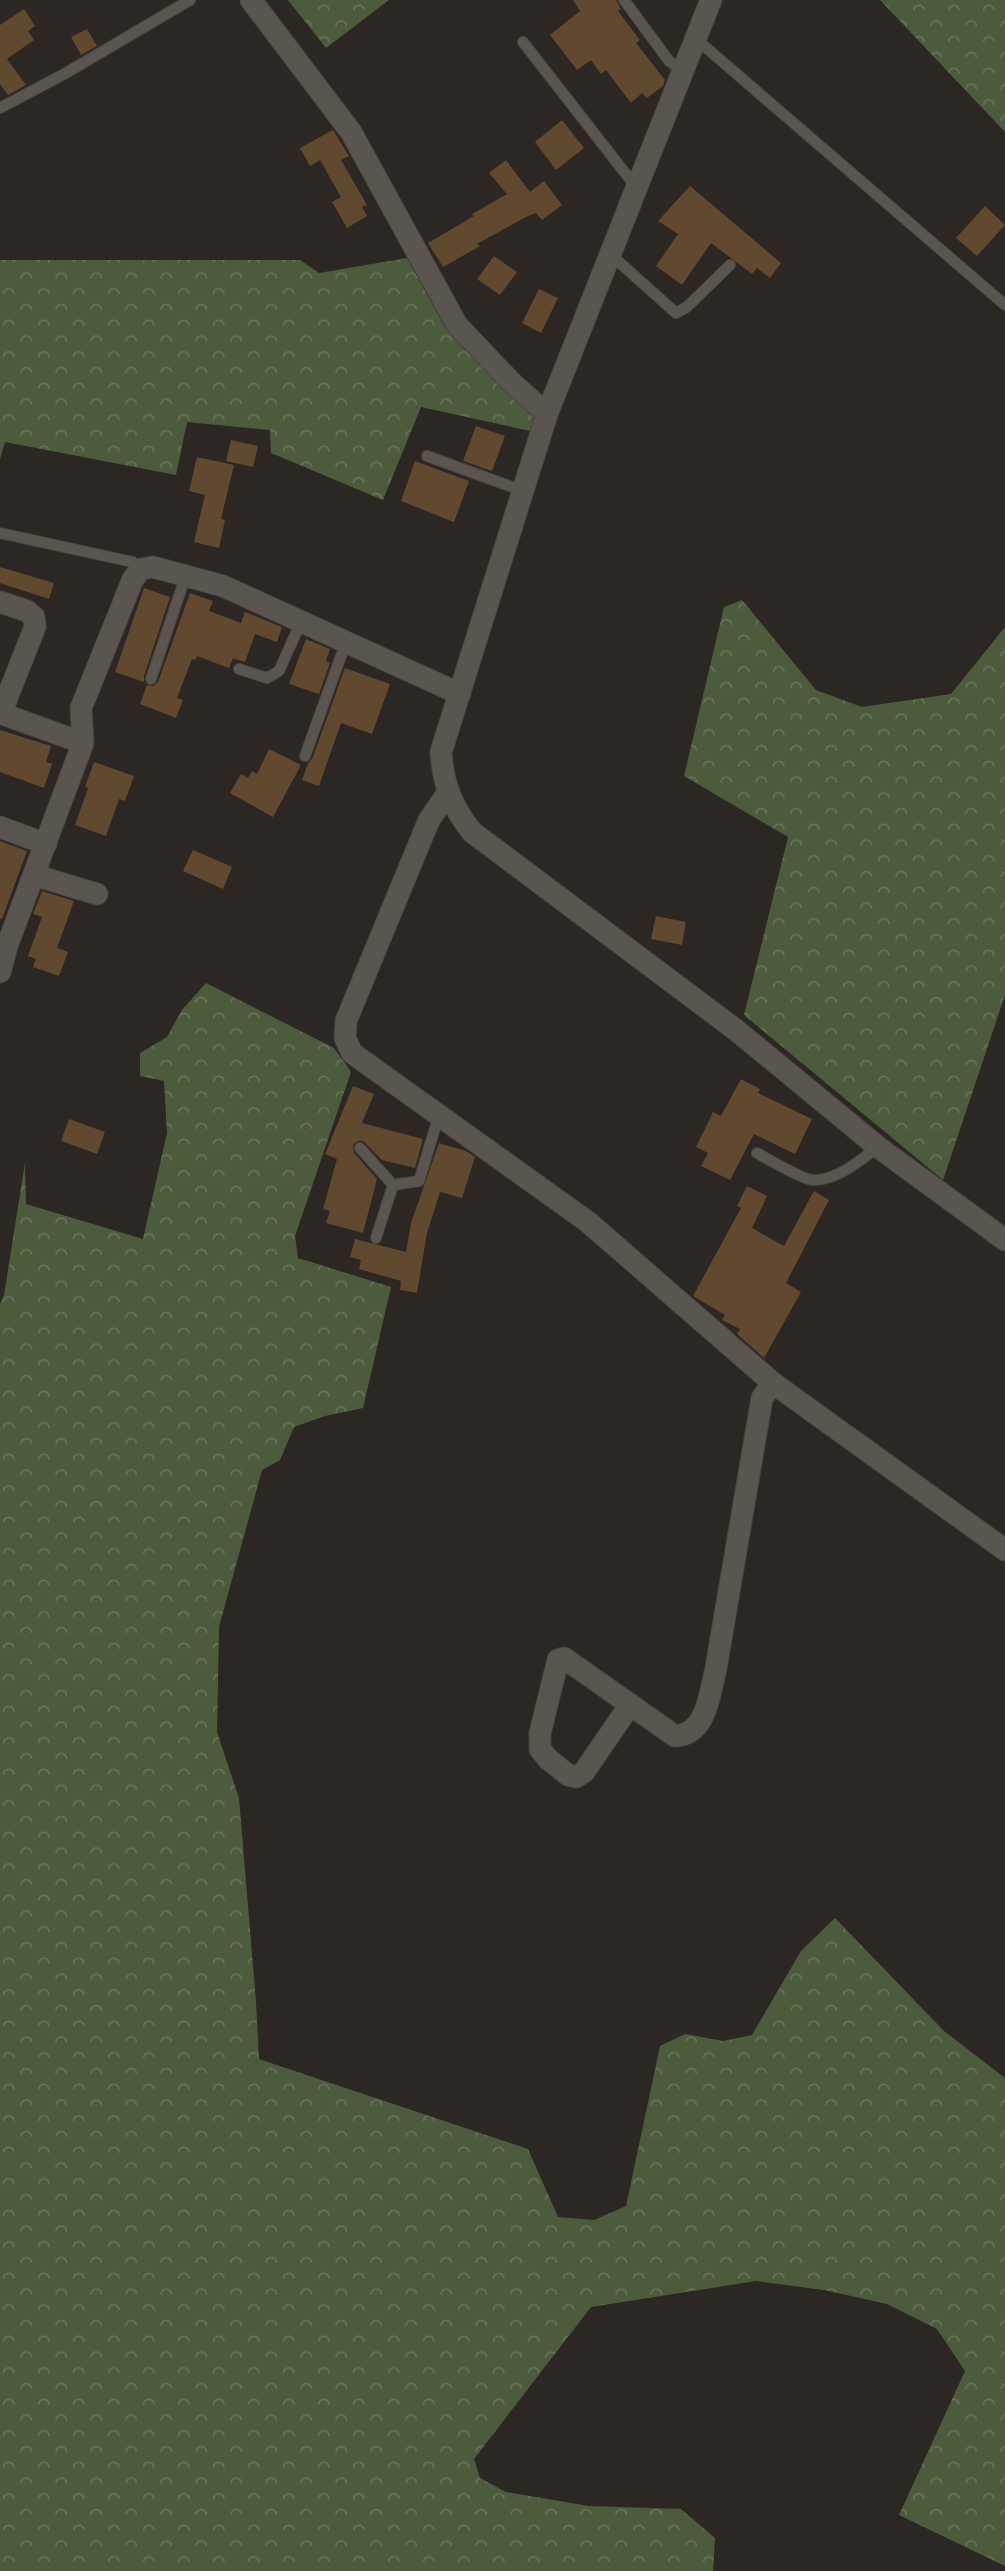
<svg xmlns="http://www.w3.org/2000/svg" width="1005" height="2571" font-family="'Alegreya Sans',sans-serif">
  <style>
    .forest { fill: url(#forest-crowns) }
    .building { fill: #60492f }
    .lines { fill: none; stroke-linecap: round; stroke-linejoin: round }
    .service-casing { stroke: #4a4541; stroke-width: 12 }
    .minor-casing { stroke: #4a4541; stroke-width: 23 }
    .service { stroke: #5a554e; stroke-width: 10 }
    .minor { stroke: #5a554e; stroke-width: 21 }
  </style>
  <defs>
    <pattern id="forest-crowns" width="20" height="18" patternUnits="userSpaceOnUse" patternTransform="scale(1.75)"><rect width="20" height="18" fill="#4d5b3d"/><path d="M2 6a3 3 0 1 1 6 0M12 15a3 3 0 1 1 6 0" fill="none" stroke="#677359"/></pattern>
  </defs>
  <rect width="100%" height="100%" fill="#2c2722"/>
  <path class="forest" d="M288,0H389L326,48Z
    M880,0H1005V132Z
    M407,258L446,329L534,416L530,431L421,407L383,500L271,453L270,430L187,422L176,475L5,442L0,459V260H300L319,273Z
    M742,600L816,690L862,707L951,694L1005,627V995L943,1180L744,1015L788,837L684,776L724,607Z
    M206,983L334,1048L351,1072L295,1236L298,1258L391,1287L363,1408L325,1416L294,1427L280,1460L262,1470L219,1627L217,1732L239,1798L256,2002L259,2059L528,2149L558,2217L594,2220L626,2206L660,2046L685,2034L723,2041L752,2035L801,1951L835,1918L944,2031L1005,2078V2566L899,2515L965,2371L937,2329L887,2304L824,2290L756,2281L591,2307L474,2459L480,2478L506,2492L589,2506L681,2509L715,2538L713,2571H0V1304L4,1295L25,1163L26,1204L143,1239L167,1133L164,1081L140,1076V1053L167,1037L182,1010Z"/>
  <path class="building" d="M573,0H616L621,9L618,11L640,40L636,43L665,80L663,86L647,98L642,93L631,103L606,70L601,74L591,60L577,70L550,35L580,11Z
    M24,9L35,26L28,31L34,40L7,59L26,85L8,95L0,84V25Z
    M87,29L97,46L81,55L71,37Z
    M562,120L584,148L556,170L535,142Z
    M333,130L349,156L341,160L367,205L362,207L367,216L347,228L332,202L341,197L320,160L310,166L300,148Z
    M506,160L530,192L544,181L562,205L542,220L536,213L526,217L477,244L480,246L443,267L428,243L474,216L472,214L507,194L489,173Z
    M690,186L781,263L770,278L757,268L752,274L711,243L682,285L656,266L678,234L658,221Z
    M985,206L1005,225L977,256L956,238Z
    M494,256L517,272L500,295L477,279Z
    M539,289L558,298L541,333L522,323Z
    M476,426L505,436L492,471L463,461Z
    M231,440L258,446L253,467L226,461Z
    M197,457L234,465L221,519L225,520L219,548L194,542L205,495L189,491Z
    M415,461L469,481L454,522L401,501Z
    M0,567L54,583L49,599L0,583Z
    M144,588L170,597L144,676V682L115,672Z
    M190,593L213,601L209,611L241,623L245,612L282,627L277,642L255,634L245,662L233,658L229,668L197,656L195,660L192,659L177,698L183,700L176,718L140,704L147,685L153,686L158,682Z
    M306,639L330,649L326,661L330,663L319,694L289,684Z
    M345,668L390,684L372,734L341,723L319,786L302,780L308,763L312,759Z
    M0,730L51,746L46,762L52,764L44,788L0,772Z
    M269,749L301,765L273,817L230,793L241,774L248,778L252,771L257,774Z
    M94,762L134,776L125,801L119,799L106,836L75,825L88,788L85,787Z
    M0,841L27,851L2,919L0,918Z
    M193,850L232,867L223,889L183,871Z
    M42,891L74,901L57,948L68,952L59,976L33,967L36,959L28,956L42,917L33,914Z
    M656,916L686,922L682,945L651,939Z
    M741,1079L760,1089L758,1093L812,1119L795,1154L754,1134L730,1180L701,1166L708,1153L696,1147L713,1112L721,1116Z
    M353,1086L374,1094L362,1123L423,1139L415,1168L382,1160L363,1141H358L353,1145L354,1153L377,1179L363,1233L326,1223L330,1211L323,1209L337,1159L325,1154Z
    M69,1119L105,1132L97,1154L61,1141Z
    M439,1143L466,1151L475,1157L462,1198L440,1192L427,1233L417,1293L400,1290L401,1281L359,1269L361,1260L350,1257L355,1239L406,1252L411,1223Z
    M747,1186L767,1196L752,1228L784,1246L814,1191L829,1200L786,1283L801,1292L764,1358L737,1334L740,1329L722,1320L725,1315L693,1296L741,1208L737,1206Z"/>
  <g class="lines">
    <defs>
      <path id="service" d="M624,0L669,61L682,70
        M696,39L1005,305
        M523,42L636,187
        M0,108L66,73L190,0
        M610,254L676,313L687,307L730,265
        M427,456L523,491
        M0,533L133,562L141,569
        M239,669L267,678L279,671L301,622
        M151,679L186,575
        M305,756L346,642
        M360,1148L393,1185
        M757,1153C768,1159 803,1180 813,1180C836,1181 861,1160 878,1147
        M393,1185L419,1181L439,1115
        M376,1238L393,1185"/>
      <path id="minor" d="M251,0L351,132L457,325L511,382L547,414
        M711,0L547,414L441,752C443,784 452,807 472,832L736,1030L878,1147L1005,1240
        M0,602L27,611L34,617L35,627L1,713
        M0,713L83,743
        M447,794L429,820L346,1021L345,1038L352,1053L588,1222L773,1383L1005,1550
        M0,827L46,844
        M34,875L97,894
        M0,972L7,946L83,743L81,708L133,579L141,569L153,567L223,586L460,694
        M630,1705L584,1772L576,1777L568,1775L548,1759L540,1749V1733L558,1660L564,1658L675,1736C707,1735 710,1692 716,1668L762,1398L773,1383"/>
    </defs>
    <use href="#service" class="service-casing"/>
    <use href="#minor" class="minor-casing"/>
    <use href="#service" class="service"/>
    <use href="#minor" class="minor"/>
  </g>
</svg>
